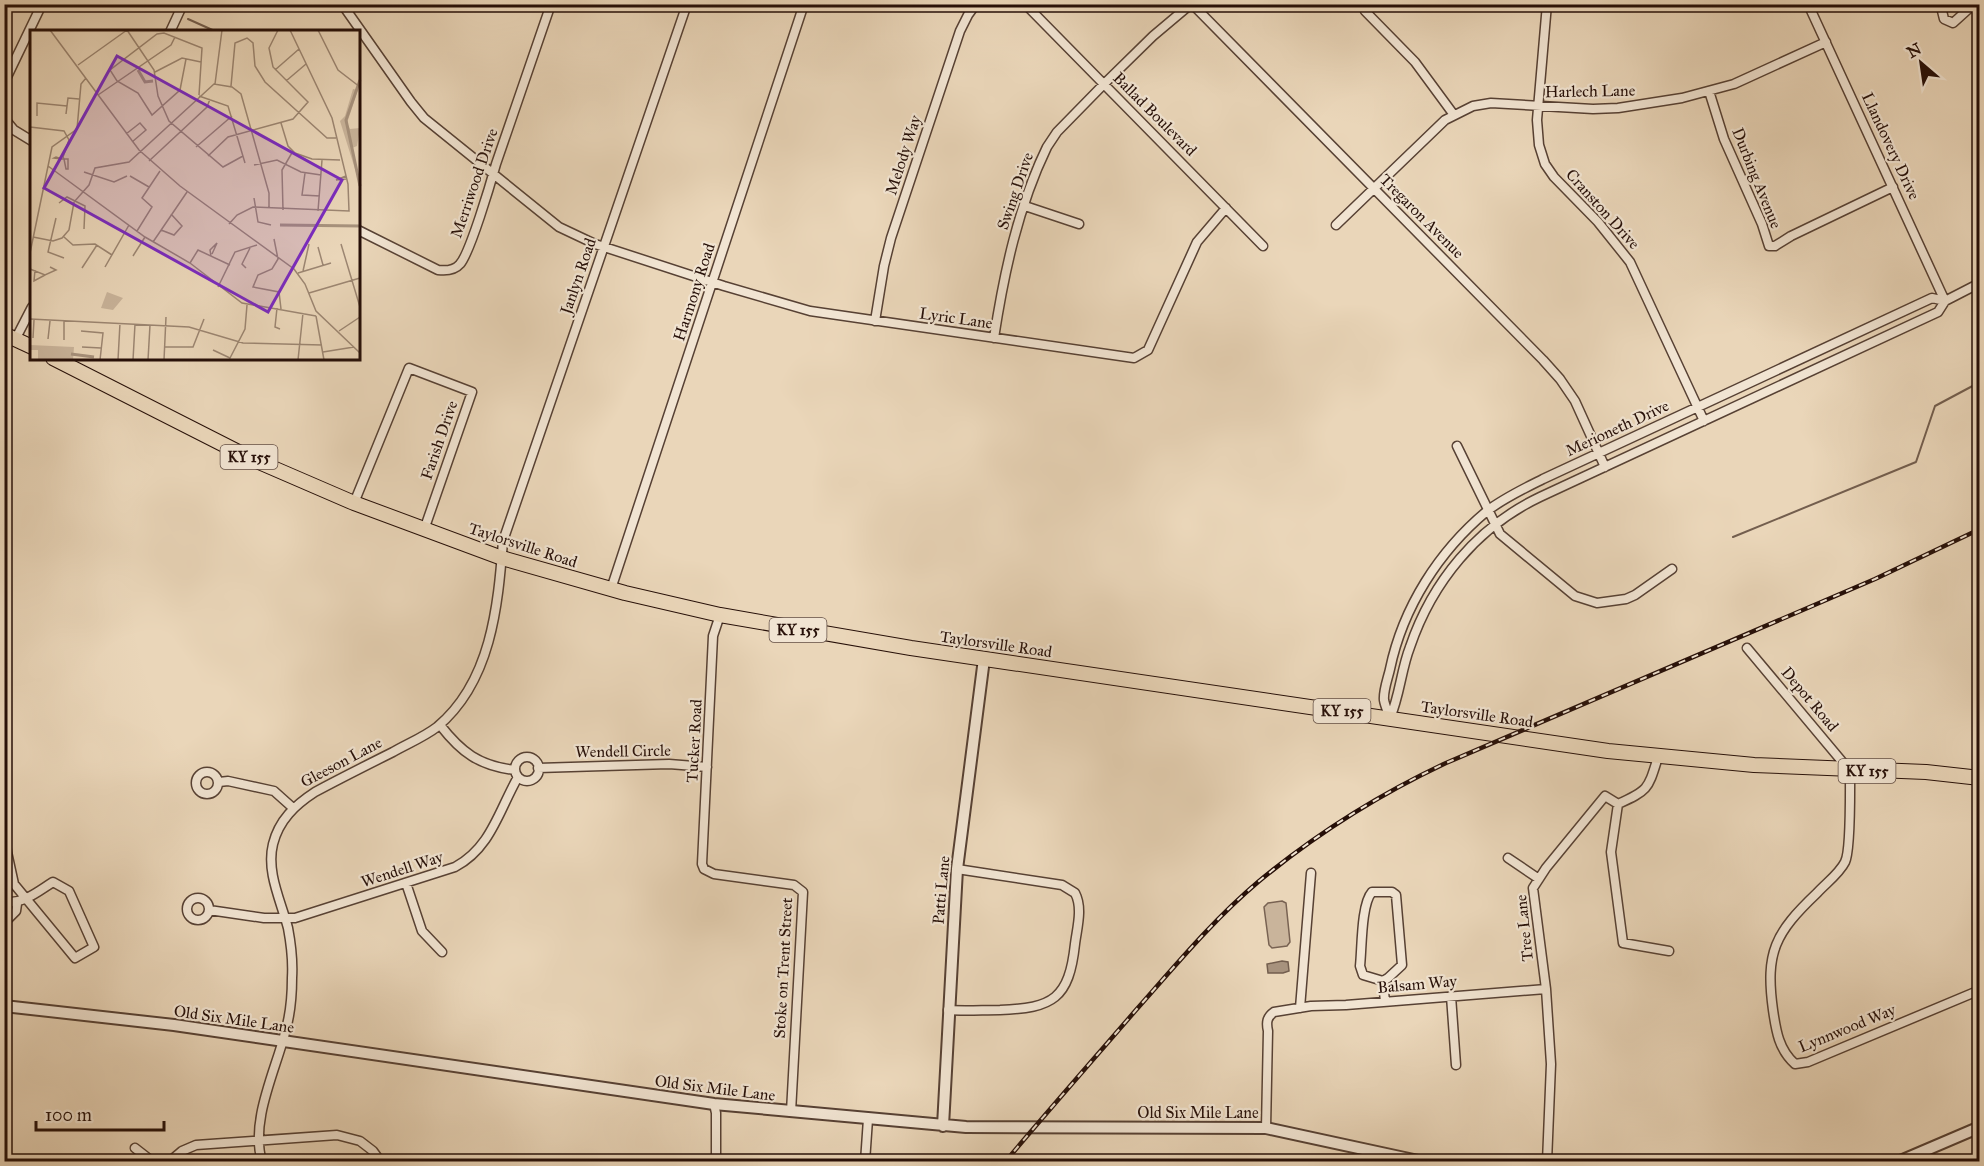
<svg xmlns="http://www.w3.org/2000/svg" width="1984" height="1166" font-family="'IM FELL Great Primer',serif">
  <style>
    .green { fill: #c9b49b; stroke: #786252; stroke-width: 1.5 }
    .water { fill: #a7927d; stroke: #735e4e; stroke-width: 1.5 }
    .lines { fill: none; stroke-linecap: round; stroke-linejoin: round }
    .stream { stroke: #735e4e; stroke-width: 2 }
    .minor-casing { stroke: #574134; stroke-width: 11 }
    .tertiary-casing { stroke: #574134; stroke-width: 14 }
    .primary-casing { stroke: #260f08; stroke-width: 16 }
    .minor { stroke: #f1e4d2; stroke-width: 8 }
    .tertiary { stroke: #f1e4d2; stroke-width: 10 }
    .primary { stroke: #ead6b9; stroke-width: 14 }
    .rail-casing { stroke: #260f08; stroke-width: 4.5 }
    .rail { stroke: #f1e4d2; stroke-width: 2; stroke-dasharray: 7; stroke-linecap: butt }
    .labels { text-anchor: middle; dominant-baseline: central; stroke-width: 4.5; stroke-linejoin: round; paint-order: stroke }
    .shield { fill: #f1e4d2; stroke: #634f45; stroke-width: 1.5 }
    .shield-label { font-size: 15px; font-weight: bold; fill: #260f08 }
    .street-label { font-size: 16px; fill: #260f08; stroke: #f1e4d2 }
    .inset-river { fill: none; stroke: #a7927d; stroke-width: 3 }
    .inset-road { fill: none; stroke: #9c8672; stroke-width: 1.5 }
    .view { fill: #7b2cbf; fill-opacity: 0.15; stroke: #7b2cbf; stroke-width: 3 }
    .inset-edge { fill: none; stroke: #260f08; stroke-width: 3 }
  </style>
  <rect width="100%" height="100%" fill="#ead6b9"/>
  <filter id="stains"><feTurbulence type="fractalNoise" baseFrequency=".00333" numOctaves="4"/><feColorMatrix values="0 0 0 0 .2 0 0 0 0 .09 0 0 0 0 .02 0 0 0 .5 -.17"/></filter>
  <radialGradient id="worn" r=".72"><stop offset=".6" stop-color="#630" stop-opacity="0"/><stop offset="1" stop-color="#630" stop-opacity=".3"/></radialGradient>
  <path class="green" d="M1282,901L1286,903L1290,942L1287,946L1272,948L1269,945L1264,907L1268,903Z"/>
  <path class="water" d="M1282,961L1288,962L1289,971L1283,973H1268L1267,964Z"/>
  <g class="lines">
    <path class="stream" d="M188,19L217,32
      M344,32L346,30
      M1733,537L1916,462L1935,406L1980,382"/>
    <defs>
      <path id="minor" d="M342,4L411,102L424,118L559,227L595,244L724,286L810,311L1134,358L1148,350L1197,242L1226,208
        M1025,4L1263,246
        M1192,4L1543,360L1560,379L1575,401L1605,467
        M1547,4L1537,120L1539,145L1545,164L1554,177L1598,222L1630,262L1704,421
        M1808,4L1945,301
        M1947,4L1942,11L1944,19L1953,23L1974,4
        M1365,11L1415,62L1454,115
        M170,32L183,4
        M4,83L42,4
        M1709,91L1724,139L1762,224L1769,246H1775L1791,236L1893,187
        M4,118L14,130L32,141
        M1025,206L1079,224
        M1336,225L1445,120L1473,106L1491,103L1593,109L1618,108L1682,98L1734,84L1826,42
        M358,230L438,270C446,271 454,271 460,264C470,253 491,182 496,164L551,4
        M875,321L884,266L891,238L960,31L968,15L976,4
        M994,338C1004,273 1018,207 1047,147L1057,132L1104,84L1153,36L1191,4
        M15,340L32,307
        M1457,446L1500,534L1575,596L1597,603L1626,599L1635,595L1672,569
        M354,503L409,368L472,392L424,530
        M611,589L804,4
        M720,615L713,636L702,864L704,869L714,874L794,885L803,892L791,1112
        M1747,648L1850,771C1850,787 1851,851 1845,862C1839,874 1826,883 1817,893C1775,933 1765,952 1773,1010C1776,1031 1779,1050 1795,1064L1808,1062L1980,990
        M1390,718C1388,712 1385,706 1384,700C1383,691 1388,678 1390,669C1403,607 1439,551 1487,511C1504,498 1523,489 1543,479L1932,298L1945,301L1980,283
        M1390,718C1400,695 1401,670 1410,647C1432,582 1477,527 1540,497L1938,312L1945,301
        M440,725C461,752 479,766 515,770
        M515 769a12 12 0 1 1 24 0a12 12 0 1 1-24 0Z
        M538,768L669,764L707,767
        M196 783a11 11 0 1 1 22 0a11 11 0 1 1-22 0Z
        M219,782L228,781L274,791L293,808
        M1618,804L1611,852L1623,943L1669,951
        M4,826L7,852L14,884L75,958L94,947L69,891L53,882C37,892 24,904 4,902
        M1508,858L1539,879
        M406,883L422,931L442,952
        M1372,892H1392L1396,895L1402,965L1388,978L1383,981L1363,975L1360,966C1362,949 1361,904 1372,892Z
        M187 909a11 11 0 1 1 22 0a11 11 0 1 1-22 0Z
        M209,910L264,918H295L455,867C491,848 499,810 518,777
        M4,923L16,911L17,904
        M1383,981L1385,1002
        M1451,996L1456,1065
        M1300,1008L1311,873
        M948,1010C965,1011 982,1010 1000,1010C1053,1008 1069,999 1075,944C1077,928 1083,908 1075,893L1062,885L957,869
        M714,1104L716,1113V1162
        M1266,1128L1268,1031C1266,1022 1267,1017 1274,1012L1311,1006L1346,1005L1546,989
        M135,1148L153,1162
        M169,1162L182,1151L196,1145L337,1135L360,1141L373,1151L381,1162
        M262,1162C250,1121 275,1072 285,1033C290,1016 292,996 292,978C293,962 291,944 288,928C281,901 266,872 273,844C279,820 295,805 315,792C341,778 367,765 393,752C407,744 424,737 437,727C491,682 498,607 503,541L687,4
        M865,1162L868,1119
        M1547,1162L1551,1064L1546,989L1533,888L1546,868L1605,796L1618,804C1649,790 1648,789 1658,757"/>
      <path id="tertiary" d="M4,1006L174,1025L714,1104L966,1127L1266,1128L1423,1162
        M943,1126L957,869L984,659
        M1898,1162L1980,1127"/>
      <path id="primary" d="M4,334L32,347
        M53,358L252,459L354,503L502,558L625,593L720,615L911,648L1608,751L1754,765L1926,772L1980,778"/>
    </defs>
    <use href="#minor" class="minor-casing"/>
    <use href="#tertiary" class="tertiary-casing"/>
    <use href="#primary" class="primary-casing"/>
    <use href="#minor" class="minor"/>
    <use href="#tertiary" class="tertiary"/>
    <use href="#primary" class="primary"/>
    <defs>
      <path id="rail" d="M1005,1162C1048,1111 1092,1061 1136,1010C1175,966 1213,920 1258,882C1316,834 1378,795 1446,763L1875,579L1980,529"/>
    </defs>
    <use href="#rail" class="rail-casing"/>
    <use href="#rail" class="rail"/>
  </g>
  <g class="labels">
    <g class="shield">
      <rect x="220.5" y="445" width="57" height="24" rx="4.5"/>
      <rect x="769.5" y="618" width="57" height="24" rx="4.5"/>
      <rect x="1313.5" y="699" width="57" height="24" rx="4.5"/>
      <rect x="1838.5" y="759" width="57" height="24" rx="4.5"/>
    </g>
    <g class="shield-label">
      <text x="249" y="457">KY 155</text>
      <text x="798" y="630">KY 155</text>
      <text x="1342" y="711">KY 155</text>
      <text x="1867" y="771">KY 155</text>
    </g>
    <g class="street-label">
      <text transform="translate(1590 91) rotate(-1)">Harlech Lane</text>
      <text transform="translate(1155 114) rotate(45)">Ballad Boulevard</text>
      <text transform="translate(1891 146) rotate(65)">Llandovery Drive</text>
      <text transform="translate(903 155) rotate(-72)">Melody Way</text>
      <text transform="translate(1757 178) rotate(68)">Durbing Avenue</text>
      <text transform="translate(474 183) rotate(-71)">Merriwood Drive</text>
      <text transform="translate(1015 191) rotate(-71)">Swing Drive</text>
      <text transform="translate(1603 209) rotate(48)">Cranston Drive</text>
      <text transform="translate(1422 216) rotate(45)">Tregaron Avenue</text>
      <text transform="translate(578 276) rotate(-71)">Janlyn Road</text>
      <text transform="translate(694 292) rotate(-72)">Harmony Road</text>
      <text transform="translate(956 318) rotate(8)">Lyric Lane</text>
      <text transform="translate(1617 428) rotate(-25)">Merioneth Drive</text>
      <text transform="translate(439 440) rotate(-71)">Farish Drive</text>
      <text transform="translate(523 545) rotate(18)">Taylorsville Road</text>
      <text transform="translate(996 644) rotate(8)">Taylorsville Road</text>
      <text transform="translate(1810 699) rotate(50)">Depot Road</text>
      <text transform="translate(1477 714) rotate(8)">Taylorsville Road</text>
      <text transform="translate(694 741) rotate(-87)">Tucker Road</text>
      <text transform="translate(623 751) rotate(-1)">Wendell Circle</text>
      <text transform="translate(341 762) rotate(-28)">Gleeson Lane</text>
      <text transform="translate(402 869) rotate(-18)">Wendell Way</text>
      <text transform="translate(941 890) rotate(-85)">Patti Lane</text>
      <text transform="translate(1524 928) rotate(-96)">Tree Lane</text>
      <text transform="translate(783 968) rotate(-87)">Stoke on Trent Street</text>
      <text transform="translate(1417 984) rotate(-5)">Balsam Way</text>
      <text transform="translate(234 1019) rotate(8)">Old Six Mile Lane</text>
      <text transform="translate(1847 1028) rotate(-22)">Lynnwood Way</text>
      <text transform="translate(715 1088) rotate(7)">Old Six Mile Lane</text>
      <text x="1198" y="1112">Old Six Mile Lane</text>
    </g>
  </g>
  <g transform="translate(30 30)">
    <rect width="330" height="330" fill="#ead6b9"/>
    <path d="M323,59L328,60L317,93L320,99L330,98L327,116L322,118L330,155L310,91L315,86ZM77,262L93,268L83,280L71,278ZM0,315L44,317L43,330H8V320H0Z" fill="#c9b49b"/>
    <path class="inset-river" d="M108,40L115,52L123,51M330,50L316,90L330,156M250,195L330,196M41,324L64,327"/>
    <path class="inset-road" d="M20,0L109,120L150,156L264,239L275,254L286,281L330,323M97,0L124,40L128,66L139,91L193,137L213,126M288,0L308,40L330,57M156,29L150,60L122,85L108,63L87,51L80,40L127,4L134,3L172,18L169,65M48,35L97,0M245,40L269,19M125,42L152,28L171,32M256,51L276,34M185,54L192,0M201,56L205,13L217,8L223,13L225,36L235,52L297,108H306M68,65L141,15L145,7M169,66L198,76L215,133M36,84L38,68L49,69M7,86V73L37,76M251,93L258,116L265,123L282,129L310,130M0,97L34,101L39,110L33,127L34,129L36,139H38V129H32L26,127L24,128L32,129M96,104L110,93L116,100L102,112M166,117L202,86M178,126L198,107L263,89L278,72L243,37L239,18L248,0M119,131L177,77L180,69M224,135L247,130L271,142L291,145M18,136L115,207L160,233L212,273L286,286M54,142L84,152L97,146M275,143L272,165L290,166M100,146L119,157M316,146L306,150L316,149M224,168L228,192L241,195M29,173L37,167L55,176L54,199M253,180L252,140L263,121M288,181L292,130M26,188L18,222L34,228M199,194L207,185L223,177L319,181L318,154L302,88L260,0M131,200L144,205L152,196L141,184M107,201L122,177L112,168L130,141M3,207L23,211L32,208L39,200L44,172L59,155L65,138L99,132L184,54L202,57L211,64L239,163V179M34,207L43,215L65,214L82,225M244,209L248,229L242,239L228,245L223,257L249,262L251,279M123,212L157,162M311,214L330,277M288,217L293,235M0,223L22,117L47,99L51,54L56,48M103,226L115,207M181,226L180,220L187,213L182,224M160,233L168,220L200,235M75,237L99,195M52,238L67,215M216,238L212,234L220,218M0,239L15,245L26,240L20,237M5,240L4,251L15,245M273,241L279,214M268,243L301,233M188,257L205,222L227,215M279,263L330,248M247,278L245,297L250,299M286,286L294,330M0,289L159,297L213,313L292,315M51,301L73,303L70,330M309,301L330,287M3,308L4,290M18,309L20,291M34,310V291M52,317L71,318M135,317H163L174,289M183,320L200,328M293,322L324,317M88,330L90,293M103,330L105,294M118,330L120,295M134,330L136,287M199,330L215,299L217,275M268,330L273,283"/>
    <path class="view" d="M87,26L312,150L238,282L14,158Z"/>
    <rect width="330" height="330" class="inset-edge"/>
  </g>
  <rect width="1984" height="1166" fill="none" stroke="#ead6b9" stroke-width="24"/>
  <rect x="6" y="6" width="1972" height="1154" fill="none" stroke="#260f08" stroke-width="3"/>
  <rect x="12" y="12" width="1960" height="1142" fill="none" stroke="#260f08" stroke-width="1.5"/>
  <g transform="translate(1921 63) rotate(331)" stroke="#f1e4d2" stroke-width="4.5" paint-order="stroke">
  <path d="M0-4.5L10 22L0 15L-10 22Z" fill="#260f08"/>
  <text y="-9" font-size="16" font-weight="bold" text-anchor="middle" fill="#260f08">N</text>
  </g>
  <path d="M36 1121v9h128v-9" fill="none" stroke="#260f08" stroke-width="3"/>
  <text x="45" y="1121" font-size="18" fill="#260f08" stroke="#f1e4d2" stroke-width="4.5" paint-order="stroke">100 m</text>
  <rect width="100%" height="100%" filter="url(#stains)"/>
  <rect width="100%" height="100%" fill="url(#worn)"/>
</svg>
